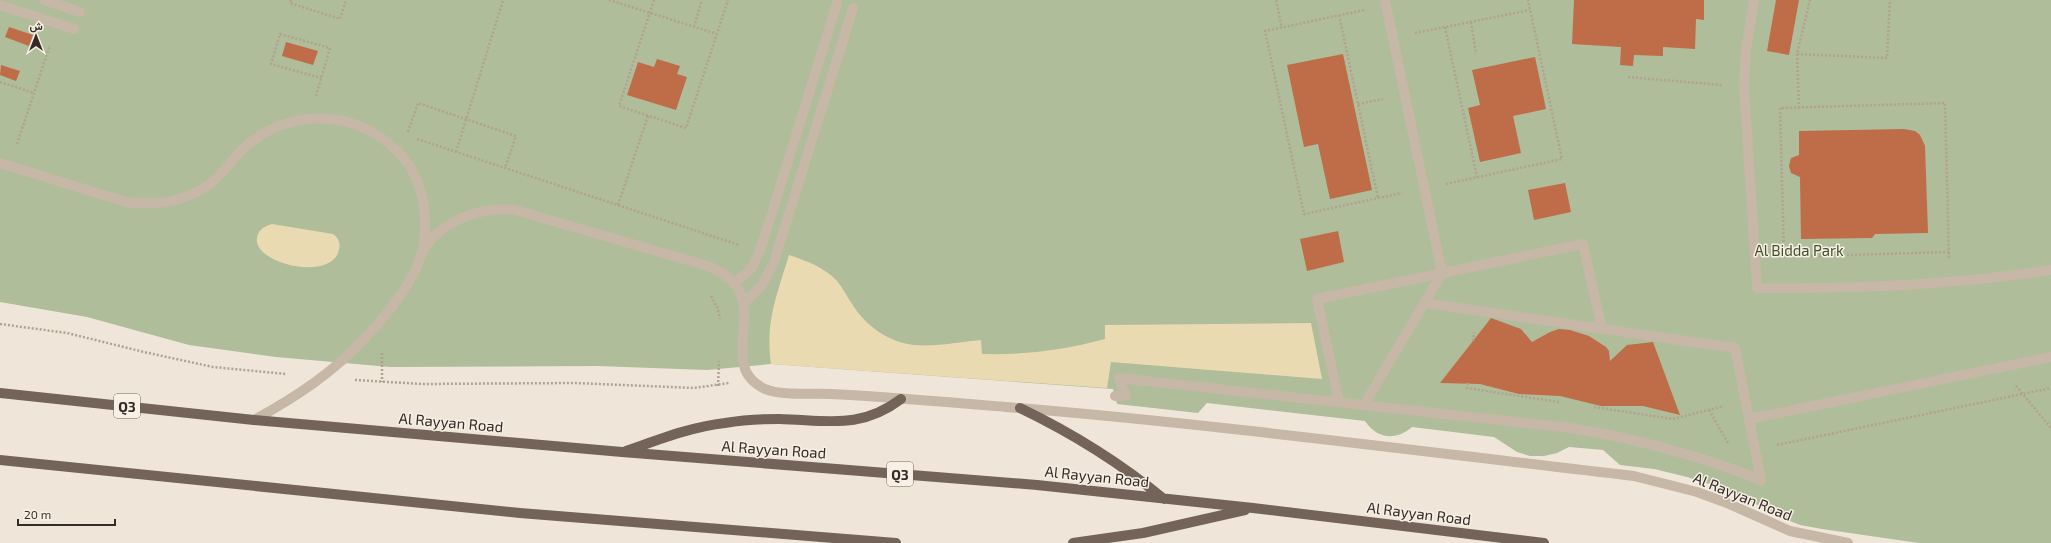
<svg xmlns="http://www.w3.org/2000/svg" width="2051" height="543" font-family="'Exo 2',Vazirmatn,sans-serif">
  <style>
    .green { fill: #afbd9a }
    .sand { fill: #eadab1 }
    .building { fill: #bf6c48 }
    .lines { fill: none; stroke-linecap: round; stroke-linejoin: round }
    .path { stroke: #b2a190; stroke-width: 2.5; stroke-dasharray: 2 2; stroke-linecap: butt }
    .minor { stroke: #c7b7a6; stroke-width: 10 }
    .major { stroke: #746358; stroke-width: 10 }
    .labels { text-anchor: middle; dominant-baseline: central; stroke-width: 3; stroke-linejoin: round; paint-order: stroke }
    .shield { fill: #f8f0e5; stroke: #6e665f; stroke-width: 1 }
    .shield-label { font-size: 14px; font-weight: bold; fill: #332b26 }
    .park-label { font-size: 15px; fill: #40502c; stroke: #f8f0e5 }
    .street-label { font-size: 15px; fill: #332b26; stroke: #f8f0e5 }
  </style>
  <rect width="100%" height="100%" fill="#efe6d9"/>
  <path class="green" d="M0,0H2051V543H1919L1822,529L1800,525L1780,517L1750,501L1719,487L1687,477L1654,469L1620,465L1603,450L1569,447L1557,453L1544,456H1530L1517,452L1494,437L1412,427C1396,441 1377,439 1365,421L1207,403L1198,413L1117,404L1113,389L771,364L707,370L597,366L390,367L276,357L189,345L87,317L0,302Z"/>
  <path class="sand" d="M272,224L333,234C340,239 341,245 338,253C327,282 246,262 258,234C261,228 266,226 272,224Z
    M789,255C807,261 824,267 837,281C843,288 847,297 852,304C866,326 888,342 914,345C936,347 959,342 981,340L982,354C1025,355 1064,350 1105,339V325L1311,323L1322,379L1111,362L1107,388L771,364C765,322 777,295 789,255Z"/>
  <path class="building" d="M1574,0H1704V20L1696,19L1695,49L1663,47V56L1634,55L1633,66L1620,65L1621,47L1572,44Z
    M1776,0H1799L1789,55L1767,51Z
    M9,27L33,35L29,46L5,37Z
    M286,42L318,51L313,65L282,56Z
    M1343,54L1372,190L1330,199L1318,144L1304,147L1287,65Z
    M1535,57L1546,109L1513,116L1521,153L1480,162L1468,108L1480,105L1472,70Z
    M657,59L680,66L677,74L687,77L676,110L627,95L638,62L654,67Z
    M1,65L20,71L16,81L0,75Z
    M1904,129L1915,131L1920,135L1925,146L1928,233L1875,234L1872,238L1801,239L1800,177L1791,173L1789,166L1791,158L1799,155V131Z
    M1565,183L1571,212L1534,220L1528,190Z
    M1338,231L1344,262L1307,271L1300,239Z
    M1491,318L1521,329L1532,342L1550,332L1559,329L1570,330L1589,336L1606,347L1609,351L1610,361L1627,345L1653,342L1680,415L1643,406H1601L1560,396L1519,394L1480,384L1440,383Z"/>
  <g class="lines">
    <path class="path" d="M291,0L290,3L340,19L346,0
      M609,0L717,34
      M654,0L619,106L686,128L728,0
      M1276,0L1282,28
      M1364,10L1265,31L1304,214L1402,193
      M1339,15L1378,198
      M1471,22L1476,54
      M694,27L702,0
      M1445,27L1477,177
      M1415,33L1530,10
      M1797,54L1887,58L1890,0
      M1628,77L1721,85
      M0,82L34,93
      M316,96L330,48L280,34L271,64L321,78
      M1358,104L1383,99
      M1799,108L1797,54L1810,0
      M408,132L418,103L516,136L505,168
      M417,139L739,245
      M17,144L50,45
      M456,152L503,0
      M1446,184L1562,159L1528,0
      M618,205L648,116
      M1949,252L1784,257L1780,108L1945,103L1949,260
      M711,296L717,307L720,319
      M0,324L67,333L144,352L213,367L286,374
      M1473,341L1474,332
      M382,353V382
      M355,380L422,384L575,383L694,388L729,383
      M1468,383L1467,388L1559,402
      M718,386L719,361
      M2016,386L2051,428
      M1594,407L1673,419L1724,406
      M1709,410L1728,443
      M1777,445L2051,388"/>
    <path class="minor" d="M44,0L80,12
      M1754,0L1746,50L1744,86L1757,288C1855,289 1954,285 2051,270
      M0,5L74,29
      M0,163L126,202C153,206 178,203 202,189C221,179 230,160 245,147C289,108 354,109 396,150C423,176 429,213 423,248
      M735,283L752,268L761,248L837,3
      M744,303L762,285L774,262L853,8
      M1115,396H1126L1119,378L1571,428C1637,439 1699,455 1761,480L1735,348L1424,303
      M1339,402L1317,299L1583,244L1602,329
      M1364,405L1442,273L1385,0
      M1749,419L2051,357
      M254,420C296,397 334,372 366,337C383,319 404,293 415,271C419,264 419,257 423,251C442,219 481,207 515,210L708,266C782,296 710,363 765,389C781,396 813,393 831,394C889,397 947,402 1006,407C1215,424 1425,452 1634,476L1697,492L1727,503L1790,531L1848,543"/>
    <path class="major" d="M0,393L254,420L622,452L1037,485L1253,508L1544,543
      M1020,408C1072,433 1119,462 1164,499
      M626,451C658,440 690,427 725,423C743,420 761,419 779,419C827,420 860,430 901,399
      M0,460L520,513L896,543
      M1073,543L1143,533L1245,510"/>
  </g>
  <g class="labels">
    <g class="shield">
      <rect x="114" y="394" width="26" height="24" rx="3"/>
      <rect x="887" y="462" width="26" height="24" rx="3"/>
    </g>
    <g class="shield-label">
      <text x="127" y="406">Q3</text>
      <text x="900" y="474">Q3</text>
    </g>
    <g class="park-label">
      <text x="1799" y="250">Al Bidda Park</text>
    </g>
    <g class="street-label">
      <text transform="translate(451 422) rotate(5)">Al Rayyan Road</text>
      <text transform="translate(774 449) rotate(4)">Al Rayyan Road</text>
      <text transform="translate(1097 476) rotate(6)">Al Rayyan Road</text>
      <text transform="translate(1743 496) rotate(22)">Al Rayyan Road</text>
      <text transform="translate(1419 513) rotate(7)">Al Rayyan Road</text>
    </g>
  </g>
  <g transform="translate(36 36)" stroke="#f8f0e5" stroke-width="3" paint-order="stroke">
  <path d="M0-3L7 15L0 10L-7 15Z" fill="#332b26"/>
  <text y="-6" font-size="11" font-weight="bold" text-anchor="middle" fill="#332b26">ش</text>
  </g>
  <path d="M18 519v6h97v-6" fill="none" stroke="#332b26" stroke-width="2"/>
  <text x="24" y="519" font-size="12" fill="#332b26" stroke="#f8f0e5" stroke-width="3" paint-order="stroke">20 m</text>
</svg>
